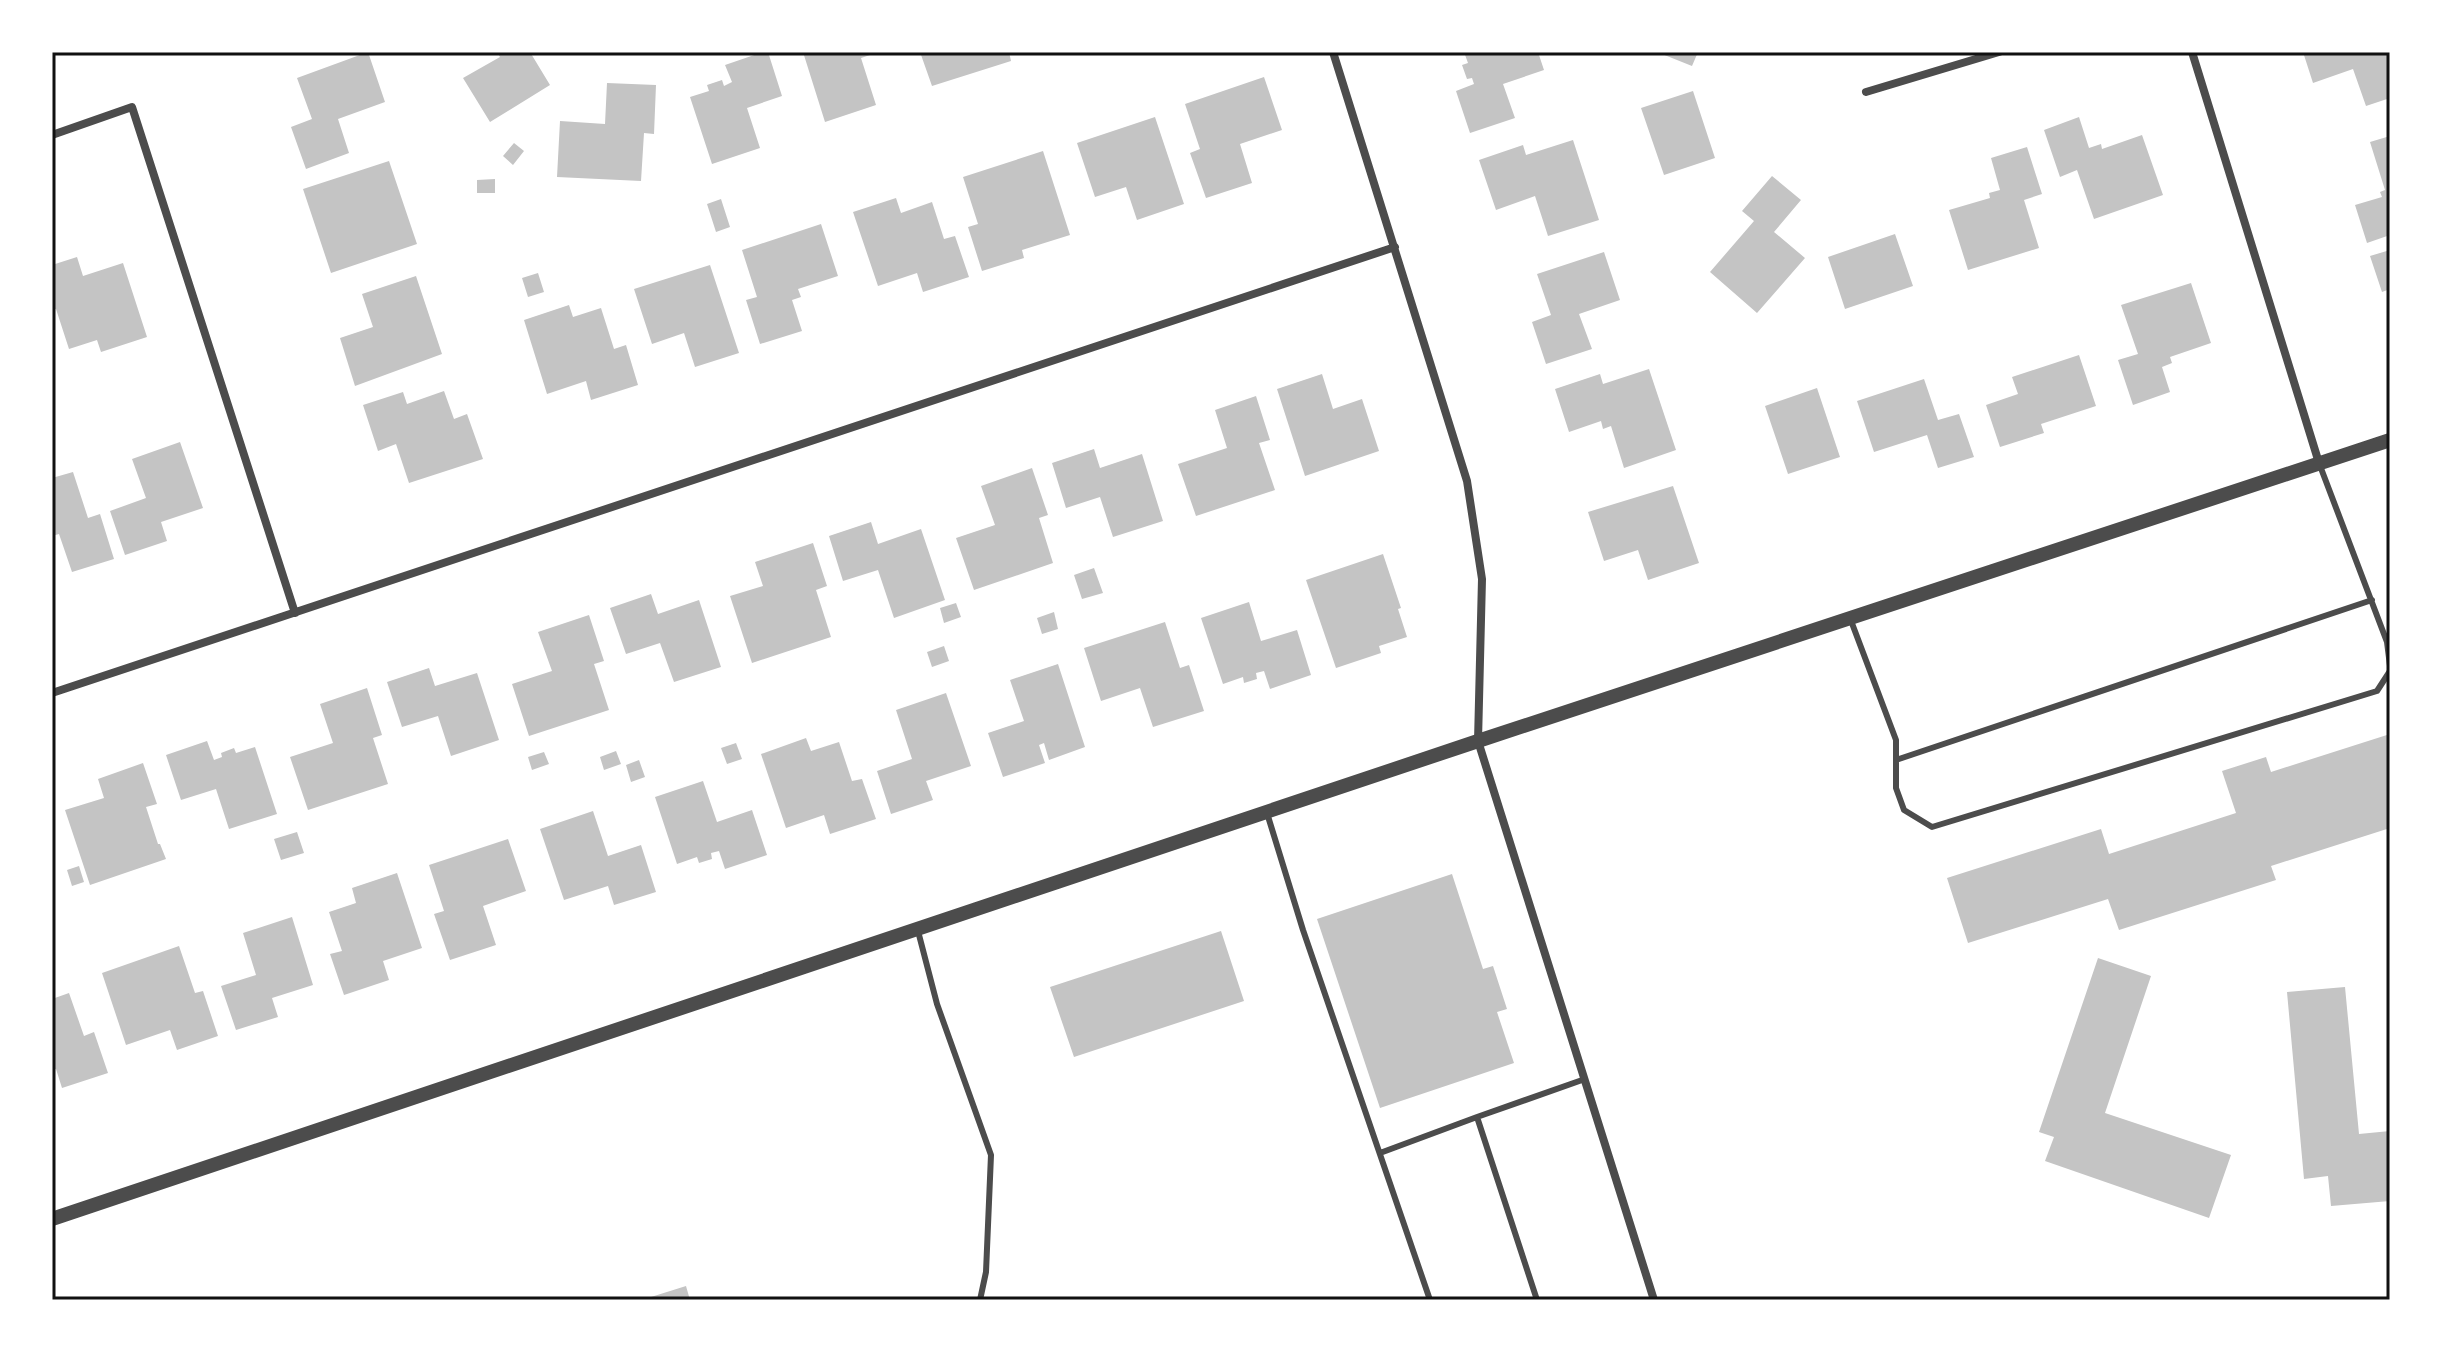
<svg xmlns="http://www.w3.org/2000/svg" width="2442" height="1352" font-family="'Source Sans 3',sans-serif">
  <style>
    .building { fill: #c4c4c4 }
    .lines { fill: none; stroke-linecap: round; stroke-linejoin: round }
    .service { stroke: #4c4c4c; stroke-width: 6 }
    .minor { stroke: #4c4c4c; stroke-width: 8 }
    .tertiary { stroke: #4c4c4c; stroke-width: 14 }
    .neatline { fill: none; stroke: #111; stroke-width: 3 }
  </style>
  <rect width="100%" height="100%" fill="#fff"/>
  <path class="building" d="M368,52L385,102L338,119L349,153L306,169L291,127L312,119L297,78Z
    M497,52H530L550,85L490,122L463,78L500,57Z
    M763,52H768L782,96L747,108L760,148L712,164L690,97L709,91L707,85L722,80L724,86L732,82L725,65Z
    M803,52H879L861,58L876,105L825,122Z
    M920,52H1009L1011,61L932,86Z
    M1464,52H1538L1544,70L1503,84L1515,118L1470,133L1456,91L1474,84L1472,78L1467,79L1462,65L1468,63Z
    M1657,52H1698L1692,66Z
    M2303,52H2390V98L2366,106L2353,69L2313,83Z
    M1264,77L1282,130L1240,144L1252,183L1206,198L1190,153L1200,149L1185,104Z
    M607,83L656,85L654,134L644,133L641,181L557,177L560,121L605,124Z
    M1693,91L1715,158L1664,175L1641,108Z
    M1155,117L1184,204L1137,220L1126,187L1095,197L1077,143Z
    M2079,117L2089,148L2101,144L2102,149L2142,135L2163,195L2094,219L2077,170L2060,177L2044,130Z
    M2390,136V235L2367,243L2355,205L2382,197L2380,192L2385,190L2370,142Z
    M1573,140L1599,220L1548,236L1535,196L1496,210L1479,160L1523,145L1526,155Z
    M514,143L524,151L513,165L503,156Z
    M2027,147L2042,194L2024,200L2039,248L1968,270L1949,210L1990,198L1989,193L2000,190L1991,158Z
    M1043,151L1070,235L1022,250L1024,258L982,271L968,227L978,224L963,177Z
    M389,161L417,244L331,273L303,189Z
    M1772,176L1801,200L1774,232L1805,258L1757,313L1710,272L1754,221L1742,211Z
    M495,179V193H477V180Z
    M896,198L901,213L932,202L944,239L955,236L969,277L923,292L917,273L878,286L853,212Z
    M721,199L730,227L716,232L707,204Z
    M821,224L838,276L798,289L801,297L792,300L802,331L760,344L746,300L757,297L742,250Z
    M1895,234L1913,286L1845,309L1828,257Z
    M2390,250V289L2382,292L2370,256Z
    M1604,252L1620,300L1579,314L1592,349L1546,364L1532,322L1551,315L1537,274Z
    M77,257L83,276L123,263L147,337L101,352L97,340L69,349L56,309L52,310V265Z
    M710,265L739,353L695,367L684,333L652,344L634,289Z
    M538,273L544,292L528,297L522,278Z
    M416,276L442,354L355,386L340,338L373,327L362,294Z
    M2191,283L2211,343L2170,357L2172,363L2162,367L2170,392L2133,405L2118,360L2138,354L2121,305Z
    M569,305L573,317L601,308L614,349L626,345L638,385L591,400L586,381L547,394L524,320Z
    M2079,355L2096,406L2041,424L2044,433L2000,447L1986,405L2018,394L2012,377Z
    M1649,369L1676,450L1624,468L1611,426L1603,429L1601,421L1569,432L1555,389L1600,374L1603,384Z
    M1322,374L1333,409L1362,399L1379,451L1305,476L1277,389Z
    M1924,379L1938,420L1959,414L1974,457L1938,468L1927,435L1874,452L1857,401Z
    M1817,388L1840,457L1788,474L1765,406Z
    M444,391L454,419L467,414L483,459L409,483L396,444L378,451L363,405L403,392L407,404Z
    M1256,396L1270,440L1259,443L1275,490L1196,516L1178,464L1227,448L1215,410Z
    M180,442L203,508L161,522L167,541L125,555L110,511L146,498L132,459Z
    M1094,449L1100,468L1142,454L1163,521L1113,537L1100,497L1066,508L1052,463Z
    M1032,468L1048,515L1039,518L1053,563L974,590L956,538L995,525L981,486Z
    M73,472L88,518L100,514L114,559L72,572L59,534L52,536V478Z
    M1673,486L1699,563L1648,580L1638,550L1604,561L1588,512Z
    M871,522L878,544L921,529L945,600L894,618L878,570L843,581L829,536Z
    M813,543L827,586L816,590L831,637L752,663L730,596L763,586L755,562Z
    M1383,554L1401,608L1398,609L1407,637L1379,646L1381,653L1336,668L1306,580Z
    M1094,568L1103,593L1082,599L1074,575Z
    M651,594L658,614L699,600L721,667L674,682L660,643L626,654L610,608Z
    M1249,602L1261,641L1297,630L1311,675L1270,689L1264,671L1256,673L1257,679L1244,683L1243,677L1223,684L1201,618Z
    M956,603L961,617L944,623L940,608Z
    M1054,612L1058,629L1042,634L1037,618Z
    M589,615L604,661L594,664L609,710L529,736L512,684L552,671L538,632Z
    M1165,622L1180,668L1189,665L1204,711L1153,727L1140,688L1101,701L1084,648Z
    M944,646L949,661L932,667L927,652Z
    M1058,664L1085,747L1049,760L1044,743L1039,745L1045,763L1003,777L988,733L1024,721L1010,680Z
    M429,668L435,686L477,673L499,740L451,756L438,716L402,727L387,682Z
    M367,688L382,735L373,738L388,784L308,810L290,757L333,743L320,704Z
    M946,693L971,766L926,781L933,800L891,814L877,771L912,759L896,710Z
    M2390,734V828L2271,866L2276,880L2119,930L2108,899L1968,943L1947,878L2101,829L2109,854L2236,813L2222,771L2266,757L2271,772Z
    M806,738L811,751L839,742L852,781L862,779L876,819L830,834L824,815L786,828L761,754Z
    M207,741L214,760L222,757L221,753L234,748L236,753L255,747L277,814L229,829L216,789L181,800L166,755Z
    M736,743L742,759L727,764L721,748Z
    M616,751L621,764L604,770L600,757Z
    M544,752L549,764L532,770L528,757Z
    M639,760L645,777L631,782L626,765Z
    M143,763L157,804L146,807L158,844H160L166,859L90,885L65,810L104,798L98,779Z
    M703,781L717,822L752,810L767,855L725,869L719,851L711,853L712,859L699,863L697,857L677,864L655,797Z
    M593,811L608,856L641,845L656,892L614,905L608,886L564,900L540,829Z
    M297,832L304,853L281,860L274,839Z
    M508,839L526,891L483,906L496,945L450,960L434,914L444,911L429,865Z
    M79,866L84,882L72,886L67,870Z
    M397,873L422,948L383,961L389,980L344,995L330,954L342,951L329,912L356,903L352,888Z
    M1452,874L1483,969L1493,966L1507,1009L1497,1012L1514,1063L1380,1108L1317,919Z
    M292,917L313,985L272,998L278,1017L236,1030L221,986L256,975L243,933Z
    M1221,931L1244,1001L1074,1057L1050,987Z
    M179,946L195,993L203,991L218,1036L177,1050L170,1030L126,1045L102,973Z
    M2098,958L2151,976L2105,1113L2231,1155L2209,1218L2045,1161L2054,1137L2039,1132Z
    M2345,987L2359,1134L2390,1131V1201L2331,1206L2328,1176L2304,1179L2287,992Z
    M69,993L84,1036L94,1032L108,1073L62,1088L56,1069L52,1070V999Z
    M686,1286L690,1300H652L651,1297Z"/>
  <g class="lines">
    <path class="service" d="M2319,463L2387,642L2390,666
      M1850,618L1896,740V788L1904,810L1932,827L2377,691L2390,671
      M1896,760L2372,600
      M1267,813L1303,930L1430,1300
      M918,931L937,1004L991,1155L986,1272L980,1300
      M1380,1153L1477,1117
      M1537,1300L1477,1117L1585,1079"/>
    <path class="minor" d="M1333,52L1467,481L1482,579L1478,741L1654,1300
      M2192,52L2319,463
      M1866,92L1999,52
      M52,135L132,107L295,613
      M52,693L1395,247"/>
    <path class="tertiary" d="M52,1219L1478,741L2390,440"/>
  </g>
  <rect width="2442" height="1352" fill="none" stroke="#ffffff" stroke-width="108"/>
  <rect x="54" y="54" width="2334" height="1244" class="neatline"/>
</svg>
